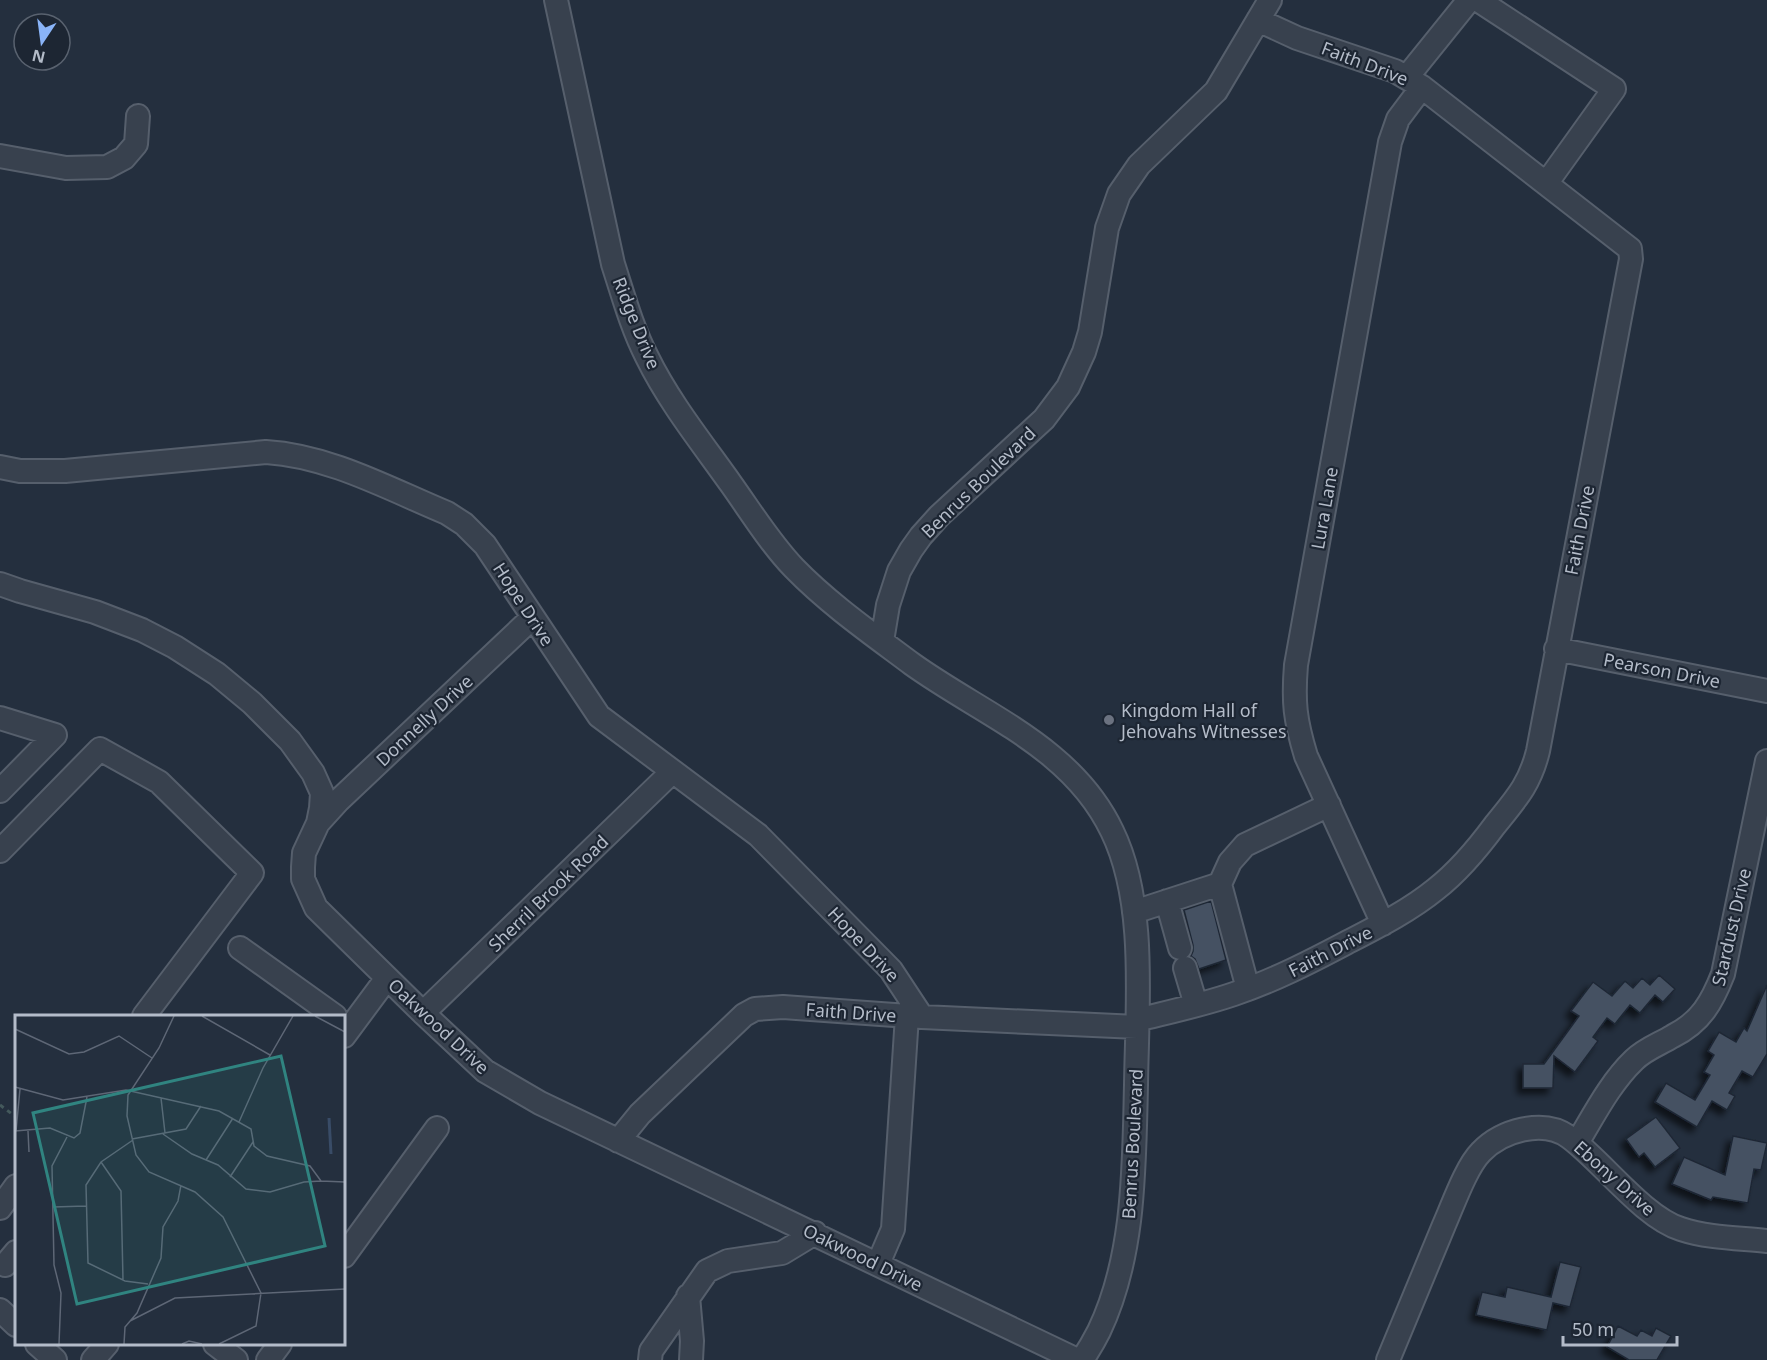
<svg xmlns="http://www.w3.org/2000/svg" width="1767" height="1360" font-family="'Noto Sans',sans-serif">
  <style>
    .building { fill: #455162; stroke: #1f2835; stroke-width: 1.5; filter: url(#shadow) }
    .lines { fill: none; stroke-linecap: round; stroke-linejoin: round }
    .minor-casing { stroke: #565f6c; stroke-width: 26 }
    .path { stroke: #44595c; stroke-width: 3; stroke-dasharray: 4.5 4.5; stroke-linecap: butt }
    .minor { stroke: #38414e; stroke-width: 22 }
    .worship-dot { fill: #6b7280; stroke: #1d2633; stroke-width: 2 }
    .labels { text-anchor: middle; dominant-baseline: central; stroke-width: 4.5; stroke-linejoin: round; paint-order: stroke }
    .street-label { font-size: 18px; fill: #b4bcc9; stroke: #1d2633 }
    .poi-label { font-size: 18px; fill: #b4bcc9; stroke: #1d2633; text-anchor: start }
    .inset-river { fill: none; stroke: #394c67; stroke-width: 3 }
    .inset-road { fill: none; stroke: #5e6776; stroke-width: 1.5 }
    .view { fill: #308480; fill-opacity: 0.15; stroke: #308480; stroke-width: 3 }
    .inset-edge { fill: none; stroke: #b4bcc9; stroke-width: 3 }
  </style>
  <defs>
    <filter id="shadow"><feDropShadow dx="-5.5" dy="5.5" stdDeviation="3" flood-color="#0009"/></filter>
  </defs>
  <rect width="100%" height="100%" fill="#242f3e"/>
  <path class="building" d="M1211,901L1226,960L1199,969L1195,959L1191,956L1193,951V945L1184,910Z
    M1659,975L1675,989L1663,1002L1655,995L1640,1013L1630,1005L1615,1024L1607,1018L1593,1037L1598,1041L1575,1072L1554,1056L1553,1088H1523V1064H1544L1579,1016L1571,1011L1593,982L1612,996L1625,981L1633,988L1642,978L1650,985Z
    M1767,985V1054L1753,1077L1742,1071L1729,1093L1735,1096L1727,1110L1712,1101L1697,1127L1655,1102L1666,1083L1695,1100L1710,1075L1704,1072L1714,1055L1708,1051L1719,1032L1736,1042L1744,1028L1747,1031Z
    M1656,1117L1680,1148L1655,1167L1644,1153L1639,1157L1626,1139Z
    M1733,1136L1767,1143L1761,1170L1754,1169L1748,1203L1713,1197L1711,1200L1672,1184L1684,1157L1725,1175Z
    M1560,1262L1581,1267L1570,1307L1553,1303L1547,1330L1476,1315L1482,1292L1505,1297L1507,1287L1551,1297Z
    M1618,1326L1637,1336L1641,1330L1652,1336L1656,1328L1671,1336L1657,1360H1629L1607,1347Z"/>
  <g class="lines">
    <defs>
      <path id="minor" d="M556,0L613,264C623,295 632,328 647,357C669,402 702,443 731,484C751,512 770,543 794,568C829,604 872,634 912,664C983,715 1072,747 1112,831C1147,902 1137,1006 1136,1085C1134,1166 1135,1256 1099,1331C1094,1341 1088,1351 1082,1360
        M1478,0L1614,89L1553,174L1544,182
        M1407,77L1469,0
        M0,156L66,168L107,167L124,158L136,144L138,116
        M0,467L20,471H65L266,452C330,456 389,489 447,513L464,524L485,545L599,716L758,835L891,970L922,1017
        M0,584L20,591L95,612L142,630L175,647L217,674L252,703L290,741L313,773L322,793L321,808L318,823L304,853L303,867V879L316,908L423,1013L485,1071L540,1103L1077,1360
        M882,641L888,605L899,571L911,550L921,536L939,516L1044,419L1068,387L1084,352L1090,332L1107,228L1119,194L1139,165L1216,91L1270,0
        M1556,649L1767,691
        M0,718L55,735L0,791
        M318,823L338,801L532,618
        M0,851L100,749L159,782L252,873L144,1016
        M1220,884L1248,989
        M1167,901L1180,948
        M1134,912L1220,884L1230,862L1245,845L1329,805
        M1383,924L1306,756C1295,720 1293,702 1296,665L1390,142L1398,119L1422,87
        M240,948L335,1016
        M1185,968L1196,1005
        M423,1013L672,772
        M1137,1020C1169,1012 1202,1005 1234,994C1273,981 1310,962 1346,943C1377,927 1409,911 1436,889C1459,871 1478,848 1495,825C1516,799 1530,784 1538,751L1631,259L1630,249L1422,87L1395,71L1297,38L1258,20
        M344,1036L387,978
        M618,1141L640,1114L744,1015L755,1009L783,1007L922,1017L1137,1027
        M1577,1143C1594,1115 1610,1083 1634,1060C1645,1049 1660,1044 1673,1036C1701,1022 1712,1002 1723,974L1767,761
        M0,1208L16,1186
        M344,1256L437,1128
        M878,1264L893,1229L907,1016
        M5,1265L16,1252
        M688,1296L692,1341L691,1360
        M0,1310L16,1325
        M37,1344L55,1360
        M215,1344L236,1360
        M93,1360L107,1344
        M268,1360L280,1344
        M650,1360L651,1351L707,1271L728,1261L782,1253L815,1233
        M1388,1360C1407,1315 1425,1270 1444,1225C1453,1205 1466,1167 1481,1152C1501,1131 1543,1118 1569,1137C1602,1161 1643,1217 1681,1229C1708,1238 1739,1238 1767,1241"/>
    </defs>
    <use href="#minor" class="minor-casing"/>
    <path class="path" d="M0,1105L16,1117"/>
    <use href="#minor" class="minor"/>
  </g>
  <circle class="worship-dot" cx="1109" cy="720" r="6"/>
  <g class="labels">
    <g class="street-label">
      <text transform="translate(1365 63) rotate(21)">Faith Drive</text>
      <text transform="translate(637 323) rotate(68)">Ridge Drive</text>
      <text transform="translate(978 482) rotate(-44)">Benrus Boulevard</text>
      <text transform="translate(1324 508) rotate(-80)">Lura Lane</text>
      <text transform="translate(1579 530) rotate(-79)">Faith Drive</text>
      <text transform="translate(524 604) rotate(57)">Hope Drive</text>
      <text transform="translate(1662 670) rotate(11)">Pearson Drive</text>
      <text transform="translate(424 720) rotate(-43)">Donnelly Drive</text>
      <text transform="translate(548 893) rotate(-44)">Sherril Brook Road</text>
      <text transform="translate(1731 927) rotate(-77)">Stardust Drive</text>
      <text transform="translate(864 944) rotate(47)">Hope Drive</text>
      <text transform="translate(1330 951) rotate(-27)">Faith Drive</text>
      <text transform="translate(851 1012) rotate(4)">Faith Drive</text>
      <text transform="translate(439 1026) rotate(43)">Oakwood Drive</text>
      <text transform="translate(1132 1144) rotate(-87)">Benrus Boulevard</text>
      <text transform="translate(1615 1178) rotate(42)">Ebony Drive</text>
      <text transform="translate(863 1257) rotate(26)">Oakwood Drive</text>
    </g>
    <g class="poi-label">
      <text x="1121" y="710">Kingdom Hall of<tspan x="1121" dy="21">Jehovahs Witnesses</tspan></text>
    </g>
  </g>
  <g transform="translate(15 1015)">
    <rect width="330" height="330" fill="#242f3e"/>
    <path class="inset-river" d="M314,103L316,139"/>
    <path class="inset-road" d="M159,1L144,33L113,80L112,101L121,140L134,157L180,177L208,202L246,278M187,1L255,40M300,1L330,17M0,14L54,39L69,37L104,21L137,43M0,72L48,85L111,75L204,96L236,114L239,131L252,141L295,151L306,166L330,167M146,83L150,118M224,107L248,53L278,1M0,116L35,113L59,123L65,118L72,82M1,116L5,74M13,116L14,137M148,119L177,139L203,150L231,174L255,177L289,167L306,166M117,124L171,114L186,91M118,125L86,147L71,170L73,248L110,266L133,269M191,145L218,103M86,147L106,176L108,265M215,162L238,127M38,192L71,191M115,306L160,283L330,274M44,329L46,278L39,250L37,151L52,122M109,329L110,312L122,298L146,243L148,212L163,186L166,170M167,329L174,326L187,329M204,329L241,311L246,278"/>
    <path class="view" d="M266,41L310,231L62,289L18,98Z"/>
    <rect width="330" height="330" class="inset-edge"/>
  </g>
  <g transform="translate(42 42) rotate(193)"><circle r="28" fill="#1d2633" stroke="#59626f" stroke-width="1.5"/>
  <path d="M0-4.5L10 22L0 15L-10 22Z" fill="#8ab4f8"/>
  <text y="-9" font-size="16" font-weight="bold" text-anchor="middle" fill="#b4bcc9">N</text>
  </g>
  <path d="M1563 1336v9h114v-9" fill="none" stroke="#b4bcc9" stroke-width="3"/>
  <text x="1572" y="1336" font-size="18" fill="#b4bcc9" stroke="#1d2633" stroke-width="4.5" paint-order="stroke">50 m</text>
</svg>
